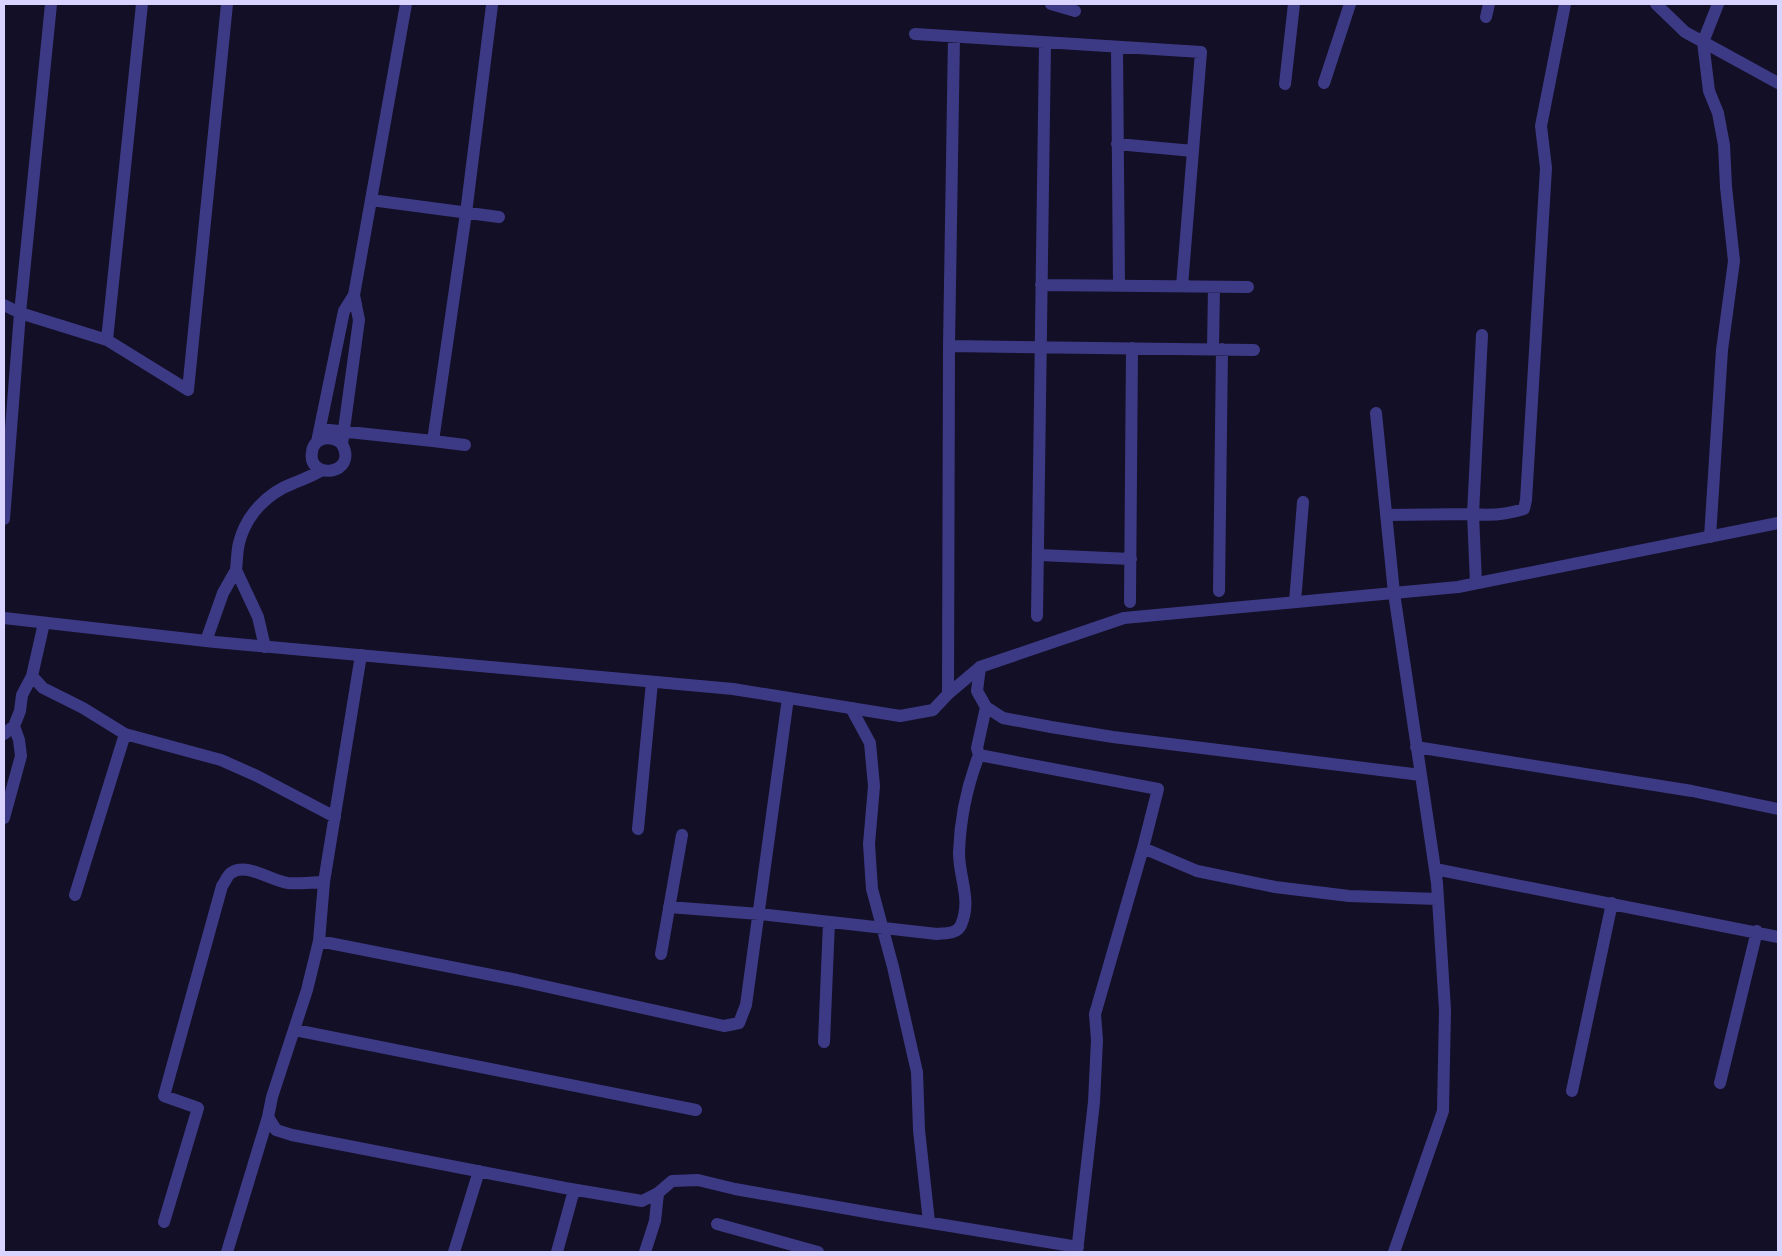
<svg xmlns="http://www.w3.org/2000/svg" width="1782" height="1256" font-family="Helvetica,sans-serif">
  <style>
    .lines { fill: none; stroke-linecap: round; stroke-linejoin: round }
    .minor { stroke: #3d3a85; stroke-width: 12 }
    .tertiary { stroke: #3d3a85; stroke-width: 12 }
  </style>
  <rect width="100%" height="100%" fill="#130f26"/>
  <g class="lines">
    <path class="minor" d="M1051,4L1075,11
      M1656,4L1685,32L1778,83
      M1486,17L1489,4
      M915,34L1201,52L1182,286
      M1117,48L1119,286
      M1324,83L1350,4
      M1285,84L1294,4
      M1117,144L1193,151
      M371,200L499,217
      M1041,285L1248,287
      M354,295L406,4
      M4,305L20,313L107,340L188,390L227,4
      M107,340L142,4
      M949,346L1254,350
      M1213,349L1214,287
      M1376,413L1394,593L1437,883L1445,1010L1443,1111L1394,1252
      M320,429L433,441L466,213L492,5
      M433,441L465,445
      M317,442L344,311L354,295L359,320L342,444C359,475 307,481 312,452C314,436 332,435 342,444
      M1386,515L1473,514L1482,335
      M4,519L20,313L51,4
      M1710,537L1722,350L1734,261L1726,187L1724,145L1718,113L1709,91L1703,42L1718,4
      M1039,555L1131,559
      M236,570C237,561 237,551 239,543C246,515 267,493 294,483C304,479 312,476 322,470
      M1476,583L1473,514C1490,516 1508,514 1524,509L1526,500L1546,168L1541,126L1565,4
      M1219,591L1222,349
      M1130,602L1132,348
      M1295,602L1303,502
      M1037,616L1045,43
      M44,623L32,676L43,688L83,708L125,734L221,760L257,776L335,817
      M206,641L223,593L236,570L258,617L265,647
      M361,655L324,882L319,941L307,990L272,1097L268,1117L276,1130L292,1135L565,1188L642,1201L658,1193L672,1181L698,1180L735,1189L883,1215L1078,1247
      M980,667L977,691L986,707L1003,718L1051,727L1113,737L1421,775
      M948,694L949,346L954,37
      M986,707L977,748L979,755L1158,789L1143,848
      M851,708L870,743L874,786L869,844L872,889L893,967L917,1072L919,1130L929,1222
      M4,734L14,726L20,711L22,695L32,676
      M1416,747L1692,791L1778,809
      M4,818L21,756L19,740L14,726
      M638,829L652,682
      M1435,869L1778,937
      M75,895L125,734
      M669,907L759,914L937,934C946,933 957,934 961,925C972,900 959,878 959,853C960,820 967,786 979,755
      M319,941L517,980L724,1026L739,1023L746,1005L788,698
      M661,954L682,835
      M295,1030L696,1110
      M824,1042L829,922
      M1720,1083L1757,931
      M1572,1091L1612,903
      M164,1222L198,1108L164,1096L222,886C225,882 227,876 231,873C247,862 271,881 288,883C300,884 312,882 324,882
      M717,1224L818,1252
      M227,1252L268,1117
      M454,1252L479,1171
      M557,1252L574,1190
      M645,1252L655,1221L658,1193
      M1077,1252L1094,1102L1097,1040L1095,1014L1143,848L1197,871L1275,887L1349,896L1438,899"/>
    <path class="tertiary" d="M4,618L215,642L733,689L900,716L933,710L948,694L980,667L1124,618L1458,587L1778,523"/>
  </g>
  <rect width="1782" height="1256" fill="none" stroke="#d9d4ff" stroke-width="10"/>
</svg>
